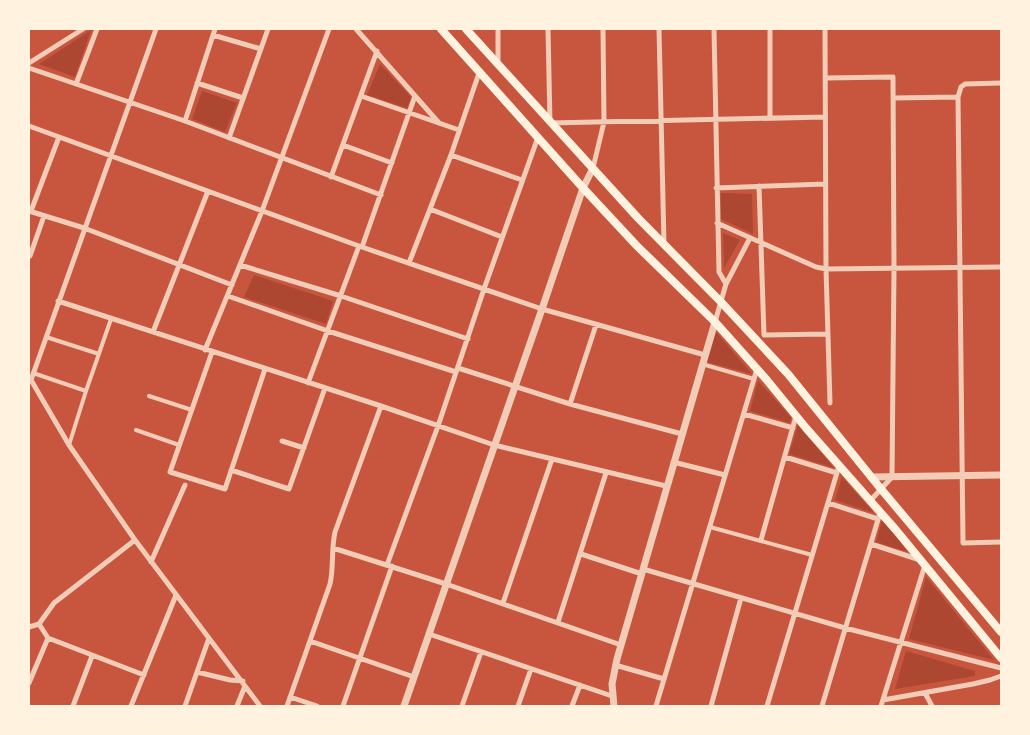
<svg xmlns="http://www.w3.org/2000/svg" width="1030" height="735" font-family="Figtree,sans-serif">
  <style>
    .green { fill: #ae4732 }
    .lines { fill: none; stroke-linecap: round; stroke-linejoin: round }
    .pedestrian { stroke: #f1ccb7; stroke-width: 4 }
    .minor { stroke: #f1ccb7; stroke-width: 5 }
    .tertiary { stroke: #f1ccb7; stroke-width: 7 }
    .secondary { stroke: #fff3e0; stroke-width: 8 }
  </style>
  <rect width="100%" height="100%" fill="#c8553d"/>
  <path class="green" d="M91,30L75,77L39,64Z
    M380,64L411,97L407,108L367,95Z
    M202,91L237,103L225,132L192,119Z
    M721,193L752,194L753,234L721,219Z
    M723,233L740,240L724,268Z
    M254,275L333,301L326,324L244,297Z
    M716,332L752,374L707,362Z
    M758,381L791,417L790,423L750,411Z
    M798,425L834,468L789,454Z
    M842,477L874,513L835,500Z
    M882,520L908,552L876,542Z
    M926,577L994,660L909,639Z
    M906,651L975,671V676L895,689Z"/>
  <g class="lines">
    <path class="pedestrian" d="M46,337L99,354
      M702,364L754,379
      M33,373L86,391
      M149,396L192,410
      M136,430L179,445
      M69,445L86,391L111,319
      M710,527L812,555"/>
    <path class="minor" d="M156,29L31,380L69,445L135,540L260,706
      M356,29L439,123
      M498,29V65
      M548,29L550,123L825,117
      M659,29L664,244
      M714,29L719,272L726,284
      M770,29V118
      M825,29L826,269L830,403
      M213,35L261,49
      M29,63L83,29
      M29,68L185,121L381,195
      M825,78L893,77L894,269L892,477L870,501
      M197,83L243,98
      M76,84L97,29
      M361,96L459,130
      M958,97L963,543L1001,542
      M893,98L958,97L961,87L965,84L1001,83
      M185,121L215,29
      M29,126L359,246L542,309L705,355
      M229,138L268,29
      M343,145L392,163
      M451,155L522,180
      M593,168L604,122L603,29
      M331,177L377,51
      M759,186L764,335L828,334
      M716,188L825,184
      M430,209L502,237
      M29,211L84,228L232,285
      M31,211L59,137
      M717,223L816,267L826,269L1001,267
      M362,247L415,96
      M30,256L44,216
      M409,263L451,155L479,73
      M240,265L341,296L468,339
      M228,296L328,331L456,372
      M58,301L381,406L494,445L666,486
      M715,322L726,284L750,238
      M153,332L208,191
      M205,350L262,211L329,29
      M212,352L170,472L225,489L265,369
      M458,368L570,404L682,434
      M308,383L359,246
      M570,404L596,325
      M744,414L793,428
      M282,441L304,448
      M785,457L837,473
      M673,462L725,475
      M231,470L289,489L325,388
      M828,503L878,519
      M761,540L796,416
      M871,544L920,560
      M333,548L446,584L621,645
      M581,554L642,574
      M151,562L185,485
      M387,565L438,426L484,289L538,137
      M643,569L845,628L1001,668
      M503,603L552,459
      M558,622L606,473
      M39,624L48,638L144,675
      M29,627L39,624L54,603L135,540
      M429,634L612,696
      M310,641L414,677
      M615,665L664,679
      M197,672L230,680L243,681
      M29,683L48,638
      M925,693L932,706
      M290,697L317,706
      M883,700L973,684L990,680L1001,676
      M73,706L92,656
      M131,706L176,595
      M185,706L209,638
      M237,706L245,686
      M287,706L330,584C334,567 331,549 335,532L381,406
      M343,706L392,566
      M462,706L481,652
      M518,706L531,669
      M572,706L580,685
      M656,706L757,369
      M711,706L741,598
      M767,706L839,466
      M822,706L880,513
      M881,706L925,565"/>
    <path class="tertiary" d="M871,477L1001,475
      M404,706L542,309L583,188L593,168
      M614,706L612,684L617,659L715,322"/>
    <path class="secondary" d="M441,29L583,188L637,246L715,322L766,379L806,428L896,530L1001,658
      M466,29L638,218L721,302L788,374L881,489L1001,632"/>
  </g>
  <rect width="1030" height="735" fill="none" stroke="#fff3e0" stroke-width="60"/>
</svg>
